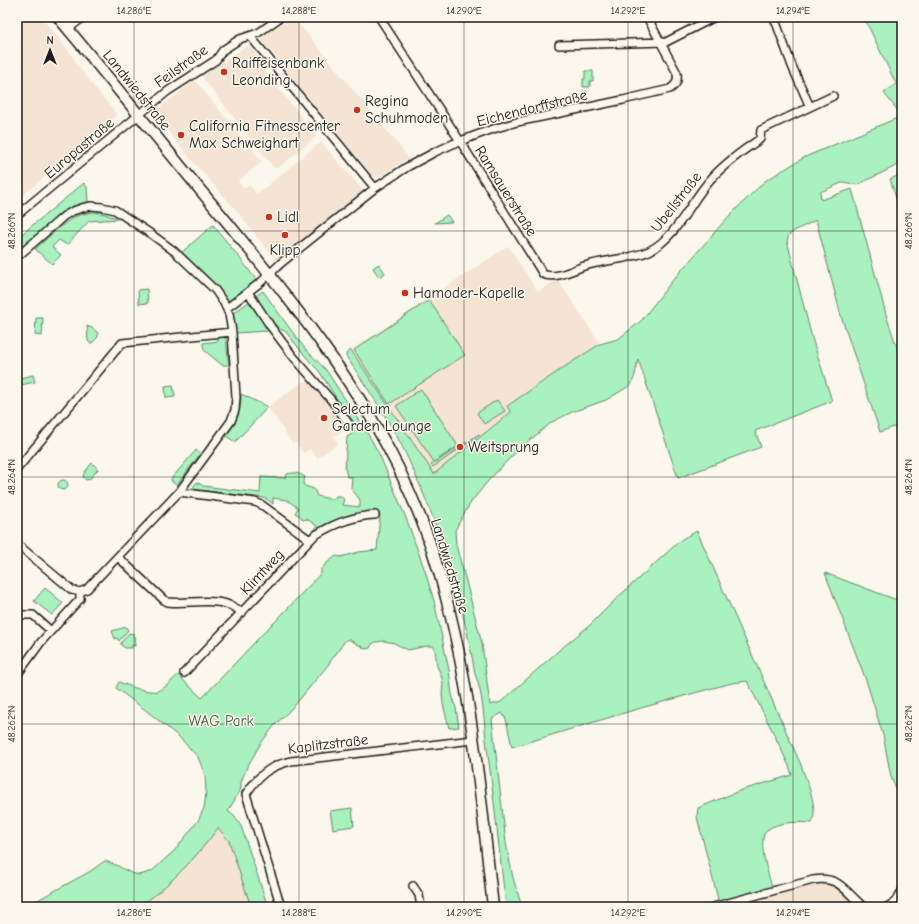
<svg xmlns="http://www.w3.org/2000/svg" width="919" height="924" font-family="'Comic Neue',sans-serif">
  <style>
    .built { fill: #f5e3d3 }
    .green { fill: #a9f1bf; stroke: #62866e }
    .lines { fill: none; stroke-linecap: round; stroke-linejoin: round }
    .minor-casing { stroke: #1c1c1c; stroke-width: 10 }
    .secondary-casing { stroke: #1c1c1c; stroke-width: 13 }
    .minor { stroke: #fbf7ec; stroke-width: 7 }
    .secondary { stroke: #fbf7ec; stroke-width: 10 }
    .ticks { fill: none; stroke: #1c1c1c; stroke-width: 1; stroke-opacity: 0.45 }
    .poi-dot { fill: #c8321e; stroke: #fbf7ec; stroke-width: 1.5 }
    .labels { text-anchor: middle; dominant-baseline: central; stroke-width: 3; stroke-linejoin: round; paint-order: stroke }
    .poi-label { font-size: 15px; fill: #1c1c1c; stroke: #fbf7ec; text-anchor: start }
    .street-label { font-size: 15px; fill: #1c1c1c; stroke: #fbf7ec }
    .park-label { font-size: 15px; fill: #465c4d; stroke: #fbf7ec }
    .neatline { fill: none; stroke: #1c1c1c; stroke-width: 1.5 }
    .ticks-label { font-size: 10px; text-anchor: middle; fill: #1c1c1c }
  </style>
  <rect width="100%" height="100%" fill="#fbf7ec"/>
  <filter id="ink" filterUnits="userSpaceOnUse"><feTurbulence type="fractalNoise" baseFrequency=".025" numOctaves="2"/><feDisplacementMap in="SourceGraphic" scale="8" xChannelSelector="R" yChannelSelector="G"/><feConvolveMatrix kernelMatrix="1 2 1 2 8 2 1 2 1" color-interpolation-filters="sRGB"/></filter>
  <g filter="url(#ink)">
    <path class="built" d="M17,17H41L71,54L77,65L102,97L113,109L116,114L114,119L17,200Z
      M293,17L309,36L409,158L379,177H376L372,175L262,41V38L263,36Z
      M247,46H249L267,68L264,71L317,136L278,168L273,167L202,77L203,75Z
      M195,80L262,162L238,181L244,189L249,185L257,194L321,142L365,193L278,263L236,210L190,158L155,115V113L162,106Z
      M508,246L538,292L553,282L558,280L600,344L566,366L507,405L511,412L434,475L351,350Z
      M304,381L313,383L330,403L345,424L340,433L333,436L338,444L317,458L310,449L303,453L296,442L292,443L268,407Z
      M218,827L229,841L251,907H139L148,901L191,861L207,842Z
      M817,882H826L839,886L859,907H766L763,896Z"/>
    <path class="green" d="M864,17H902V163L857,185L844,182L820,192L821,200L852,189L887,318L902,362V424L880,432L841,316L816,220L794,231L789,235L787,241L812,338L832,401L755,431L761,447L678,478L638,359L635,375L631,385L606,400L572,412L552,422L529,441L511,457L488,481L472,501L465,512L455,530L456,545L466,581L482,644L490,705L501,702L557,652L590,625L617,598L682,539L697,531L801,765C806,781 819,807 812,823C799,822 778,821 767,830C756,840 769,875 772,888L719,903L697,817L698,808L739,791L792,775L789,766L773,732L747,681L732,683L698,692L634,710L512,747L506,719L502,713L492,719L506,843L513,878L522,907H506C499,851 494,796 486,740C484,720 483,693 475,674C462,595 437,518 402,446C386,415 365,385 346,356V354L351,350L434,474L511,412L507,406L566,366L600,344L618,339L641,321L672,281L729,216L765,181L805,157L902,116L884,93L896,84Z
      M585,71H593V81H590V87H583V79H585Z
      M902,174V217L890,179Z
      M84,183L87,187L88,203L75,206L67,210L17,251V238Z
      M93,212L102,213L119,219L89,221L67,245L59,240L52,247L61,255L52,264L35,249C48,238 62,223 77,216C82,214 88,213 93,212Z
      M447,215L452,222L435,223Z
      M213,225L239,257L257,281L231,301L226,299L211,281L181,253Z
      M379,264L385,273L379,277L373,268Z
      M147,289L148,303L139,304L138,290Z
      M263,291C276,309 289,328 303,346C310,355 319,362 326,370L371,439L380,456L408,523L425,571L434,601L449,670L452,695L456,708L459,727L449,728L443,704L442,693L443,683L441,675L437,666L435,650L433,646H427L408,650L394,643L384,641L376,642L372,644L370,648L366,649L348,639L345,641L328,665L295,705L275,725L261,743L247,767L241,782V787L240,791L228,811L235,817L241,826L268,907H251L229,841L218,828C196,858 170,885 139,907H25L89,872L105,861L116,865L131,873L140,875L152,871L175,850L198,821L204,808L206,793L205,775L198,757L178,736L148,712L116,688L119,682C129,686 147,693 157,691C165,689 172,680 178,675L202,698L271,625L274,623L321,573V569L328,562L336,556L341,557L359,552L377,550L380,514L371,513L311,535V534L317,526L307,519L303,520L300,516L295,513L298,508L287,500L273,498V504L268,500L264,498L192,489L197,482L203,486L260,493L261,477L285,478L287,474C294,472 299,473 305,477L303,484L305,486L314,489L317,496L330,499H334L336,496H341L344,500L342,505L360,507V500L351,488L352,477H347L345,468L347,437L352,434L353,429L335,396L319,371L311,363L285,331C274,329 262,306 256,296Z
      M429,300L465,355L389,404L354,350Z
      M250,301L269,330L268,331L235,333L232,314Z
      M36,318H43L42,336L35,335Z
      M87,326L92,328L98,333V337L92,343H90L88,341Z
      M224,337L226,339L229,365H222L204,350L203,343L218,341V338Z
      M33,375L35,382L21,385L20,378Z
      M173,385L175,397L166,398L165,386Z
      M421,389L458,446L434,462L396,406Z
      M241,394L268,407L235,442L226,436C237,420 241,414 241,394Z
      M497,400L505,411L484,424L477,413Z
      M479,434L480,435L433,467L431,465Z
      M196,450L200,454L177,485L172,482L171,479Z
      M92,463L98,469L90,479L86,480L83,477L84,474V473Z
      M58 485a5 5 0 1 1 10 0a5 5 0 1 1-10 0Z
      M825,573L902,602V804L891,777L883,735L867,683Z
      M45,588L63,603L52,615L34,601Z
      M126,627L128,630L119,641L117,638L115,639L112,631Z
      M129,633L134,634L135,646L132,645V648H125L121,645V643Z
      M352,808L354,826L333,829L330,811Z"/>
    <g class="lines">
      <defs>
        <path id="minor" d="M379,17L460,141L543,274C554,280 573,270 584,266C598,262 614,260 629,257C635,255 643,254 649,251C677,237 690,202 710,180C724,164 742,151 760,139L761,130L833,96
          M773,17L777,25L792,66L810,107
          M250,36L375,188
          M559,45L666,42L715,17
          M17,215L168,91L216,60L223,50L240,39L258,33L281,17
          M17,257L55,224L64,216L73,211L82,208L91,206L102,207L115,210L151,234L174,251L215,290L224,303L229,314L232,332L236,397L235,410L231,421L179,492L87,589L80,592
          M227,308L248,292
          M349,424L332,401L292,355L271,327L248,292L261,282L281,263L375,188L407,167L435,152L455,143L493,129L517,122L623,100L670,89C677,84 678,81 677,73L647,17
          M17,469L122,343L232,332
          M179,492L255,502L262,505L310,540
          M17,544L72,590L80,592
          M118,557L164,600L168,602C191,605 222,594 242,613
          M17,615H33L51,631
          M184,673L314,536C333,524 353,516 375,515
          M17,675L41,642L80,599V592
          M413,886L419,895L421,907
          M281,907L246,794C258,776 269,766 291,761L473,740
          M713,907L813,880C840,875 845,892 864,907
          M887,907L895,902L902,891"/>
        <path id="secondary" d="M58,17C106,74 153,133 201,191C235,231 268,272 300,314C353,384 397,452 427,535C469,654 479,782 493,907
          M67,28L81,17"/>
      </defs>
      <use href="#minor" class="minor-casing"/>
      <use href="#secondary" class="secondary-casing"/>
      <use href="#minor" class="minor"/>
      <use href="#secondary" class="secondary"/>
    </g>
  </g>
  <path class="ticks" d="M134,17V907M299,17V907M464,17V907M628,17V907M793,17V907M17,231H902M17,477H902M17,724H902"/>
  <g class="poi-dot">
    <circle cx="224" cy="72" r="4"/>
    <circle cx="357" cy="110" r="4"/>
    <circle cx="181" cy="135" r="4"/>
    <circle cx="269" cy="217" r="4"/>
    <circle cx="285" cy="235" r="4"/>
    <circle cx="405" cy="293" r="4"/>
    <circle cx="324" cy="418" r="4"/>
    <circle cx="460" cy="447" r="4"/>
  </g>
  <g class="labels">
    <g class="poi-label">
      <text x="232" y="63">Raiffeisenbank<tspan x="232" dy="17">Leonding</tspan></text>
      <text x="365" y="101">Regina<tspan x="365" dy="17">Schuhmoden</tspan></text>
      <text x="189" y="126">California Fitnesscenter<tspan x="189" dy="17">Max Schweighart</tspan></text>
      <text x="277" y="217">Lidl</text>
      <text x="285" y="250" text-anchor="middle">Klipp</text>
      <text x="413" y="293">Hamoder-Kapelle</text>
      <text x="332" y="409">Selectum<tspan x="332" dy="17">Garden Lounge</tspan></text>
      <text x="468" y="447">Weitsprung</text>
    </g>
    <g class="street-label">
      <text transform="translate(181 66) rotate(-36)">Feilstraße</text>
      <text transform="translate(137 90) rotate(51)">Landwiedstraße</text>
      <text transform="translate(532 108) rotate(-14)">Eichendorffstraße</text>
      <text transform="translate(79 148) rotate(-40)">Europastraße</text>
      <text transform="translate(506 191) rotate(58)">Ramsauerstraße</text>
      <text transform="translate(676 202) rotate(-52)">Ubellstraße</text>
      <text transform="translate(450 566) rotate(73)">Landwiedstraße</text>
      <text transform="translate(262 572) rotate(-47)">Klimtweg</text>
      <text transform="translate(328 744) rotate(-7)">Kaplitzstraße</text>
    </g>
    <g class="park-label">
      <text x="221" y="721">WAG Park</text>
    </g>
  </g>
  <rect width="919" height="924" fill="none" stroke="#fbf7ec" stroke-width="44"/>
  <g transform="translate(50 50)" stroke="#fbf7ec" stroke-width="3" paint-order="stroke">
  <path d="M0-3L7 15L0 10L-7 15Z" fill="#1c1c1c"/>
  <text y="-6" font-size="11" font-weight="bold" text-anchor="middle" fill="#1c1c1c">N</text>
  </g>
  <rect x="22" y="22" width="875" height="880" class="neatline"/>
  <g class="ticks-label">
    <text x="134" y="14">14.286°E</text>
    <text x="299" y="14">14.288°E</text>
    <text x="464" y="14">14.290°E</text>
    <text x="628" y="14">14.292°E</text>
    <text x="793" y="14">14.294°E</text>
    <text transform="translate(11 231) rotate(-90)" y="4">48.266°N</text>
    <text transform="translate(908 231) rotate(-90)" y="4">48.266°N</text>
    <text transform="translate(11 477) rotate(-90)" y="4">48.264°N</text>
    <text transform="translate(908 477) rotate(-90)" y="4">48.264°N</text>
    <text transform="translate(11 724) rotate(-90)" y="4">48.262°N</text>
    <text transform="translate(908 724) rotate(-90)" y="4">48.262°N</text>
    <text x="134" y="916">14.286°E</text>
    <text x="299" y="916">14.288°E</text>
    <text x="464" y="916">14.290°E</text>
    <text x="628" y="916">14.292°E</text>
    <text x="793" y="916">14.294°E</text>
  </g>
</svg>
